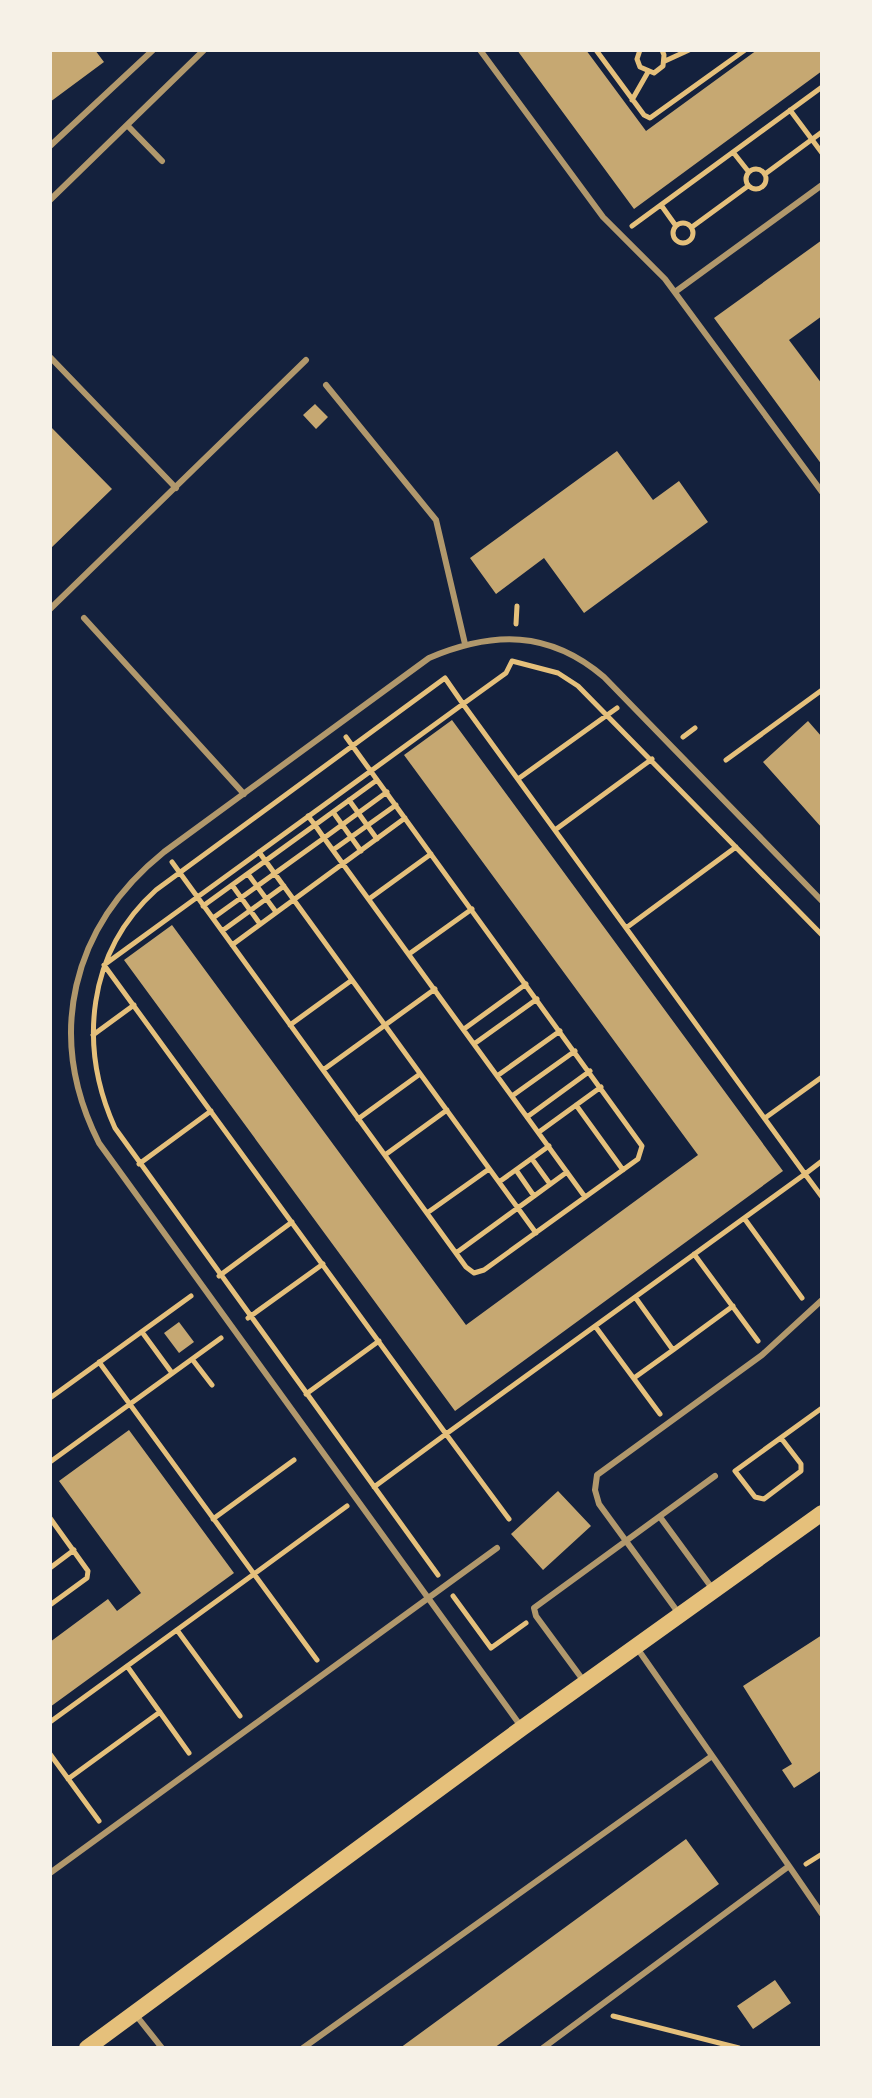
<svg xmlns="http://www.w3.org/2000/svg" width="872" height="2098" font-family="Inter,sans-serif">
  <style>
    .building { fill: #c6a872 }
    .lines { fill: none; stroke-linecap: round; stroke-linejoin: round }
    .path { stroke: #e5c07b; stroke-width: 5 }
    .service { stroke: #b1986c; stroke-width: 6 }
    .secondary { stroke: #e5c07b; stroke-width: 16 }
  </style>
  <rect width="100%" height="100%" fill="#14213d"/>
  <path class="building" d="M50,50H95L104,62L50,102Z
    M517,50H586L646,131L757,50H822V71L634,209Z
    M822,240V316L789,340L822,384V465L714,318Z
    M315,404L328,417L316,429L303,415Z
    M50,426L112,489L50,549Z
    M617,451L653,500L679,481L708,522L584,613L544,558L496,594L470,558Z
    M452,720L783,1171L455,1411L124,960L172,925L466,1325L698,1155L404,755Z
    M808,721L822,737V828L763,762Z
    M179,1322L194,1342L179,1353L164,1333Z
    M129,1430L234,1573L50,1707V1642L108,1599L117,1611L141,1593L59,1481Z
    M558,1491L591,1526L543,1570L511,1534Z
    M822,1635V1770L794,1788L782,1770L792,1764L743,1686Z
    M686,1839L719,1884L494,2048H400Z
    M775,1980L791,2003L753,2029L737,2006Z"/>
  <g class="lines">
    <path class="path" d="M596,50L644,115L650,118L745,50
      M640,50L637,59L640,67L654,73L663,66L664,55L662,50
      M665,61L689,50
      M632,100L648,72
      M790,110L822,153
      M733,152L748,171
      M746 179a10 10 0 1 1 20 0a10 10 0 1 1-20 0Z
      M765,174L822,132
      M661,205L676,226
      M673 233a10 10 0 1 1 20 0a10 10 0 1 1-20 0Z
      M632,226L822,87
      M692,227L748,186
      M516,624L517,606
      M463,704L805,1174L446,1434L104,965Z
      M683,737L695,728
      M726,760L822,690
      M518,779L617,708
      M377,780L315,825L324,838L387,792
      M349,800L377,839
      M333,812L361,851
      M555,830L652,759
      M333,850L396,805
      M259,852L536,1233
      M172,862L466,1267L474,1273L484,1270L638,1159L642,1146L346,737
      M248,874L276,912
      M232,885L260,924
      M369,899L431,854
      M203,906L315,825L308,816
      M213,918L324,838L585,1197
      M626,928L736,847
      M222,931L284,886
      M232,945L405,818
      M409,954L472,909
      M290,1025L352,980
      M464,1029L526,984
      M93,1035L134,1005
      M474,1044L537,999
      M323,1070L435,989
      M497,1076L560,1031
      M512,1096L575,1051
      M576,1105L623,1170
      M527,1117L590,1071
      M765,1118L822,1077
      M358,1119L420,1074
      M539,1132L601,1087
      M385,1155L447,1110
      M532,1159L550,1184
      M822,1161L805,1174L822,1197
      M139,1164L211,1111
      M516,1170L534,1196
      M499,1182L549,1146
      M427,1213L489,1169
      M744,1218L802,1298
      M456,1253L567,1172
      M694,1254L758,1341
      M219,1276L292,1222
      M248,1318L323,1264
      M595,1326L660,1414
      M142,1332L172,1373
      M673,1350L733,1306
      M192,1359L212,1385
      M634,1378L673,1350L635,1297
      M306,1394L379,1341
      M50,1398L191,1296
      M50,1462L221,1338
      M735,1471L755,1497L764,1499L801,1471V1464L781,1438
      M735,1471L822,1408
      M374,1487L446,1434L509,1519
      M50,1518L88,1571L87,1578L50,1605
      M213,1519L294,1460
      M50,1568L74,1550
      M438,1575L115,1128C78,1046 87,952 156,890L445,678L463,704L506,673L512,661L558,673L578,686L822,935
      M453,1596L491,1648
      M177,1630L240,1716
      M491,1648L526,1623
      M317,1660L254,1574L347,1506
      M127,1666L189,1753
      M50,1722L254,1574L99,1362
      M50,1754L99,1821
      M68,1779L160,1712
      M806,1864L822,1854
      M613,2016L739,2048"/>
    <path class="service" d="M480,50L603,217L665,279L822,492
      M127,125L162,161
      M50,146L153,50
      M50,200L204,50
      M675,292L822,185
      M50,357L176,488
      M326,385L436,520L465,644
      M50,609L306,360
      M84,618L244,794
      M660,1517L712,1588
      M680,1615L599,1504L595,1490L597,1475L762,1355L822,1300
      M583,1680L536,1616L534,1608L715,1476
      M520,1725L99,1143C45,1036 71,927 164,852L429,658C493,631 549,630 604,677L822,901
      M789,1866L822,1914
      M50,1873L497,1548
      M135,2014L162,2048
      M303,2048L712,1756
      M543,2048L789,1866L637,1648"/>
    <path class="secondary" d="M87,2048L522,1728L822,1513"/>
  </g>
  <rect width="872" height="2098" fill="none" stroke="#f6f1e7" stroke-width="104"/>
</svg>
